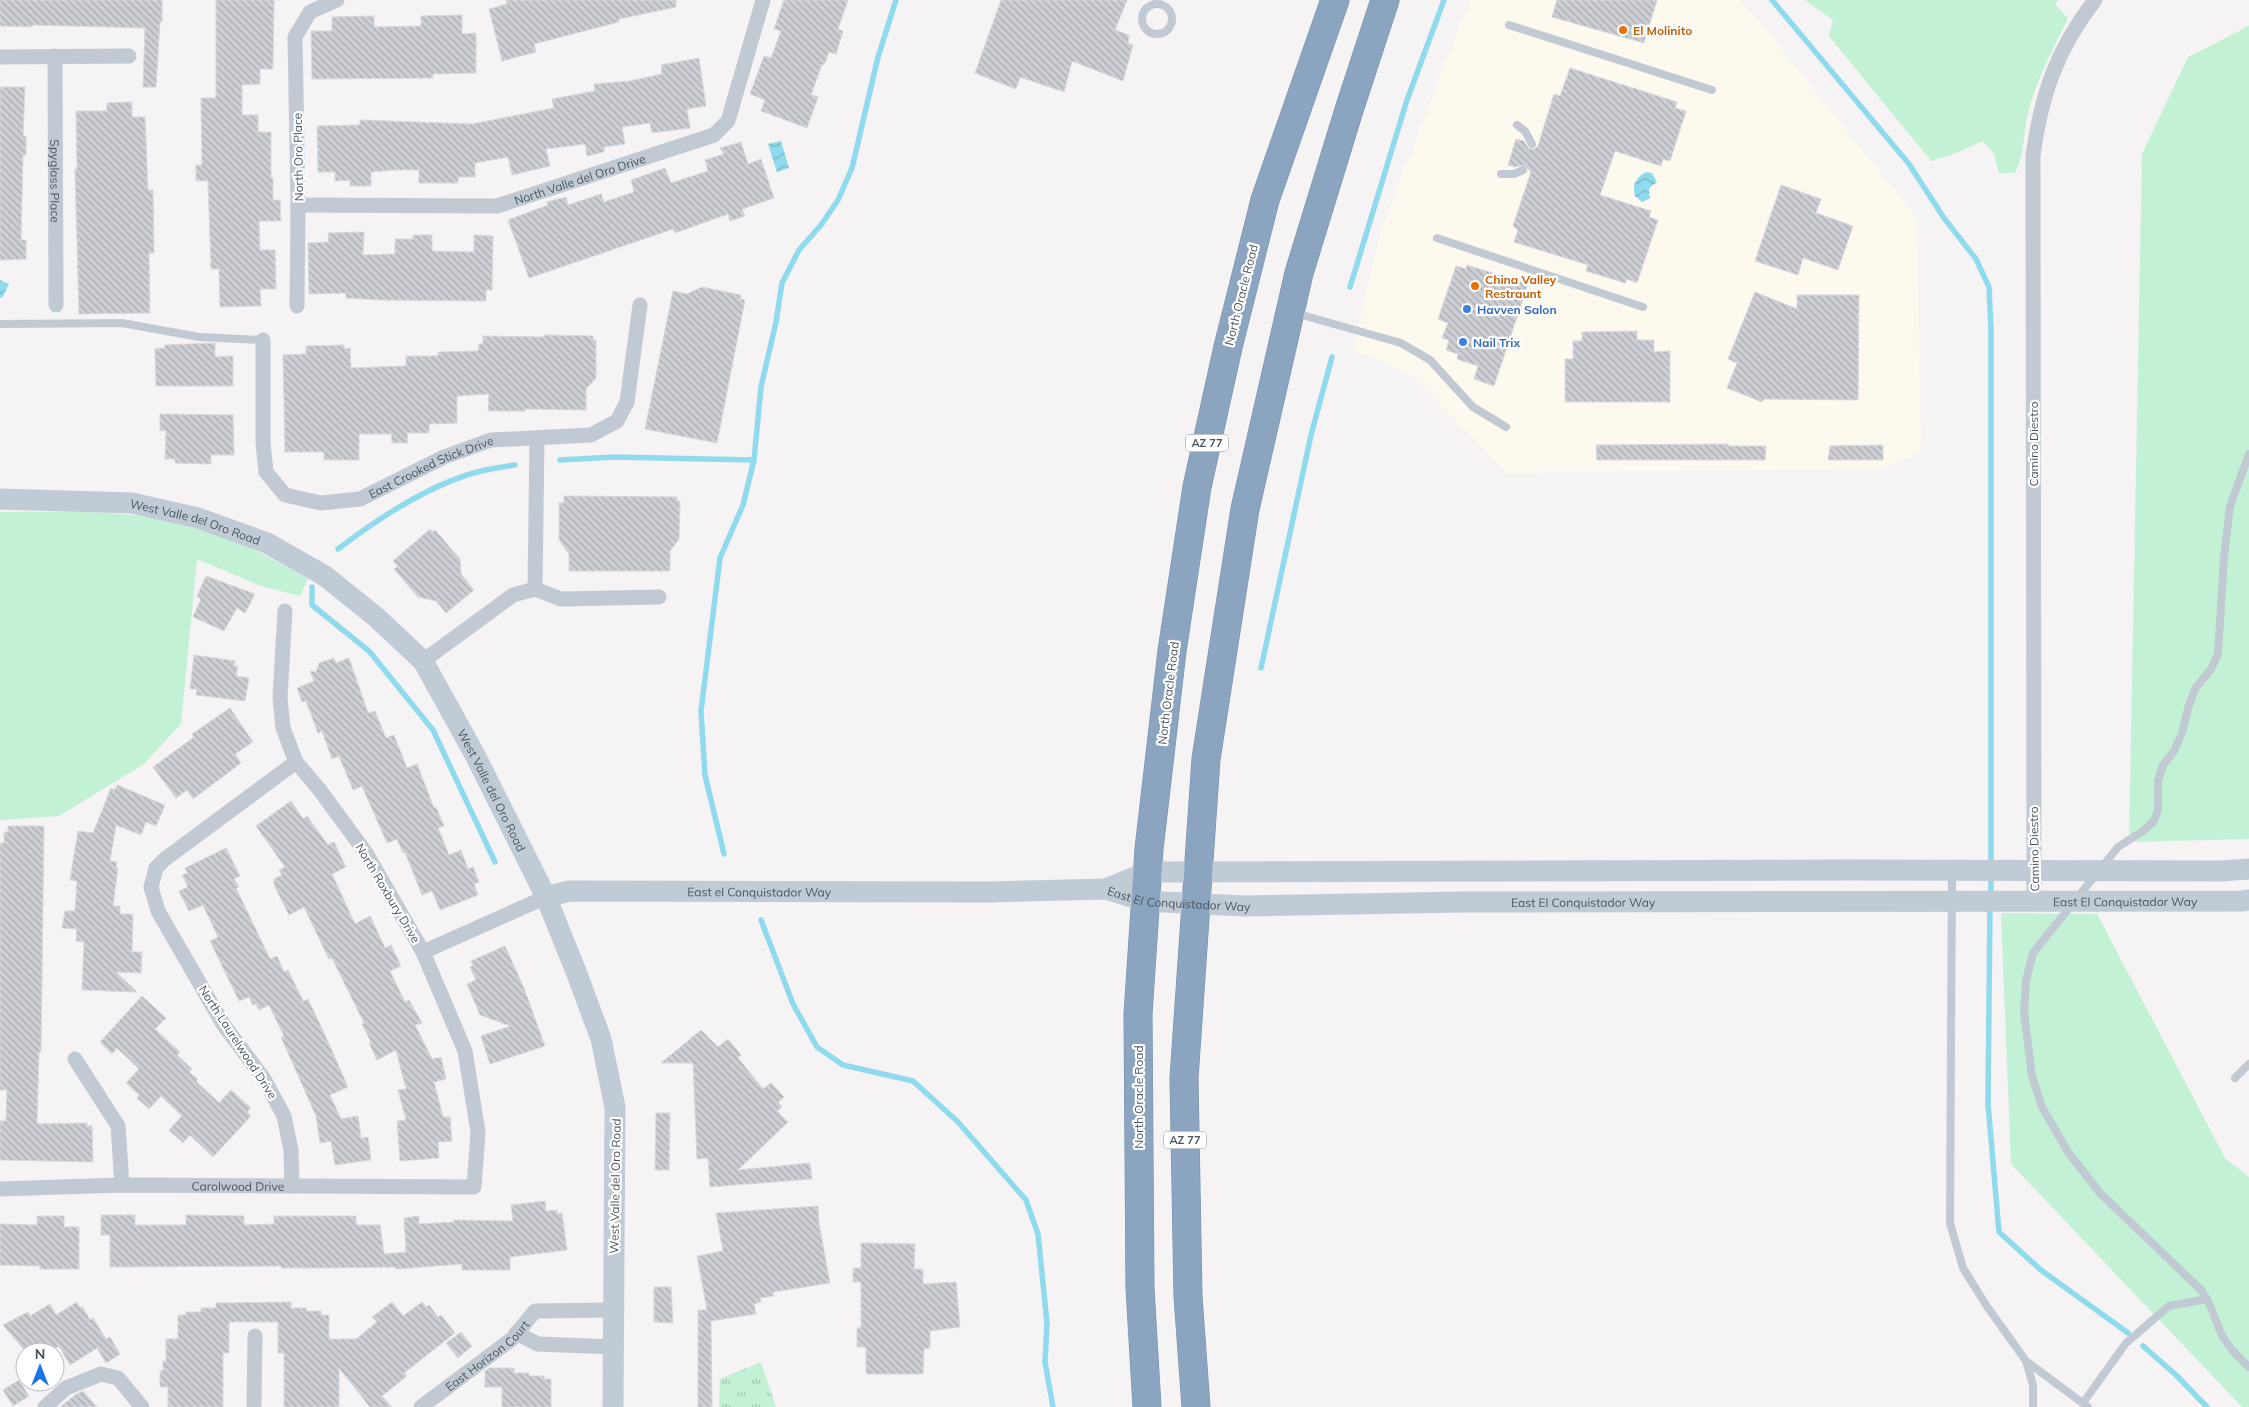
<svg xmlns="http://www.w3.org/2000/svg" width="2249" height="1407" font-family="Mulish,sans-serif">
  <style>
    .commercial { fill: #fdf9ef }
    .green { fill: #c3f1d5 }
    .park { fill: url(#park-tufts) }
    .water { fill: url(#water-waves) }
    .lines { fill: none; stroke-linecap: round; stroke-linejoin: round }
    .stream { stroke: #90daee; stroke-width: 5.5 }
    .building { fill: url(#building-back-hatch); stroke: #d7d9de }
    .highway-casing { stroke: #7690ad; stroke-width: 29 }
    .lane { stroke: #c1cad2; stroke-width: 8 }
    .street { stroke: #c1cad2; stroke-width: 15 }
    .secondary { stroke: #c1cbd6; stroke-width: 21 }
    .highway { stroke: #8ba5c1; stroke-width: 28 }
    .food-dot { fill: #e8710a; stroke: #fff; stroke-width: 2 }
    .shop-dot { fill: #3f7fe0; stroke: #fff; stroke-width: 2 }
    .labels { text-anchor: middle; dominant-baseline: central; stroke-width: 4.5; stroke-linejoin: round; paint-order: stroke }
    .shield { fill: #fff; stroke: #808990; stroke-width: 1 }
    .shield-label { font-size: 11px; font-weight: bold; fill: #4a5661 }
    .food-label { font-size: 12px; font-weight: bold; fill: #c56008; stroke: #fff; text-anchor: start }
    .street-label { font-size: 12px; fill: #4a5661; stroke: #fff }
    .shop-label { font-size: 12px; font-weight: bold; fill: #366cbe; stroke: #fff; text-anchor: start }
  </style>
  <defs>
    <pattern id="park-tufts" width="24" height="20" patternUnits="userSpaceOnUse" patternTransform="scale(1.25)"><rect width="24" height="20" fill="#c3f1d5"/><path d="M3 7l-1-3M5 7V3M7 7l1-3M15 17l-1-3M17 17v-4M19 17l1-3" fill="none" stroke="#a0c6b0"/></pattern>
    <pattern id="water-waves" width="16" height="10" patternUnits="userSpaceOnUse" patternTransform="scale(1.25)"><rect width="16" height="10" fill="#90daee"/><path d="M0 5q4-4 8 0t8 0" fill="none" stroke="#78b4c4"/></pattern>
    <pattern id="building-back-hatch" width="6" height="6" patternUnits="userSpaceOnUse" patternTransform="scale(1.25)"><rect width="6" height="6" fill="#cdcfd5"/><path d="M-1 5l2 2M0 0l6 6M5-1l2 2" fill="none" stroke="#a8abb0"/></pattern>
  </defs>
  <rect width="100%" height="100%" fill="#f5f3f3"/>
  <path class="commercial" d="M1470,0H1739L1758,20L1917,218L1921,452L1884,468L1507,473L1412,376L1353,349L1381,230Z"/>
  <path class="green" d="M1805,0H2058L2055,5L2068,18C2053,49 2036,80 2028,113C2023,134 2025,154 2015,173H1999L1994,154L1983,141L1956,153L1931,161L1829,36L1833,20Z
    M2249,26V839L2129,842L2142,154L2188,57Z
    M0,512C64,512 128,509 190,525C231,535 272,558 308,579L300,596L261,586L197,559L181,724L144,764L59,816L0,820Z
    M2001,913L2097,914L2225,1158L2249,1177V1407H2242L2011,1164Z"/>
  <path class="park" d="M761,1362L776,1407H719L720,1379Z"/>
  <path class="water" d="M781,141L789,168L777,172L768,144Z
    M1646,172L1652,173L1657,182L1649,188V195L1651,198L1642,202L1635,196C1632,185 1635,178 1646,172Z
    M0,280L9,284L2,298L0,297Z"/>
  <g class="lines">
    <path class="stream" d="M1772,0L1909,164L1944,218L1976,259L1989,287L1991,329V897
      M1350,287L1407,100L1444,0
      M560,460L614,457L754,460
      M338,549C376,520 425,488 470,474C485,469 500,467 515,465
      M312,587V605L369,651L433,730L495,862
      M1261,668L1311,435L1332,357
      M724,854L705,775L701,711L720,558L743,505L754,460L761,387L776,322L782,283L799,250L821,225L838,200L852,168L878,57L896,0
      M1990,906L1988,1104L1999,1232L2041,1270L2128,1333
      M761,920L793,1004L817,1047L843,1065L913,1081L958,1122L1026,1200L1038,1234L1047,1323L1045,1362L1053,1407
      M2143,1346L2176,1375L2207,1407"/>
  </g>
  <path class="building" d="M0,0H162V22H160L156,87H143L145,28L32,25V27L0,26Z
    M216,0H274L273,69H260V84L242,85V115H258V132H271V178H273V200H280L281,221H259L260,250H275L276,289H260L261,306L220,307L219,269H211L208,181H196V165H202L201,98H216Z
    M506,0H676V7L619,19V22L534,44L536,52L502,61L489,9L507,4Z
    M784,0H848L838,29L843,31L836,54L829,52L824,65L822,64L811,95L818,97L807,128L761,111L765,100L750,94L764,56L771,58L781,31L774,29Z
    M1001,0H1127L1115,30L1129,35L1128,43L1133,45L1123,81L1072,61L1064,92L1020,77L1016,89L975,73Z
    M1557,0H1657L1644,43L1552,17Z
    M462,15V34L476,33V73L433,74V78L312,79L311,31H332V17L374,16V27L421,26V16Z
    M699,58L706,106L687,109L690,128L652,133L650,123L622,127L625,144L604,147V152L587,156L585,144L546,149L550,166L512,175L508,157L475,163V177H458V183H419V170H394L371,172V186H350V180L335,181V172H318L317,126L360,125V120L472,124L554,108L552,99L595,91L594,84L630,81L662,74L661,65Z
    M1570,68L1677,102L1675,108L1686,111L1670,161L1663,159L1661,166L1615,151L1600,195L1651,211L1649,217L1658,220L1637,283L1627,279L1625,283L1586,271L1588,265L1514,242L1518,230L1513,226L1531,172L1524,165L1515,167L1508,165L1516,139L1524,141L1529,149H1534L1538,146L1554,94L1560,96Z
    M0,87H25L23,136H26V155H23L21,240H26V259L0,260Z
    M132,102V117H145L148,190H153L154,253H149L150,313L79,314L75,169H77L76,111H107V103Z
    M741,142L748,164L761,159L774,198L742,209L745,216L730,221L728,214L675,233L673,229L529,278L508,220L548,205L547,202L566,197L568,205L601,194L604,202L634,192L631,180L665,168L671,183L708,171L705,160L724,154L720,148Z
    M1781,185L1821,199L1816,213L1853,226L1838,270L1803,258L1798,275L1755,261Z
    M364,232L363,255L395,254V239H413V235H432V251L474,252V235L493,236L492,290H486V301L380,300L346,298V293L309,294L308,243L329,242L328,233Z
    M1467,265L1528,284L1494,386L1474,379L1478,366L1457,359L1458,354L1446,350L1449,340L1442,338L1448,323L1438,319L1456,266L1466,269Z
    M702,287L741,295L740,299L745,300L717,443L645,429L673,291L687,294Z
    M1755,292L1797,309V295H1859L1858,400L1764,399L1762,402L1727,388L1737,363L1728,359Z
    M1637,331V340H1654V352L1670,351V402H1565V359H1573V341H1582V332Z
    M544,335L593,336V340H596V378L586,389V410L525,409V411H488L489,394L457,396V423L429,424V433H407L408,443H392L391,434H359V460H324V452H285L283,355L306,354V346L344,345V349L350,348L351,368L406,366V356H438V352L478,351L479,344H483V336L544,337Z
    M215,343V357L233,356V386H156L155,349L165,348V345Z
    M160,414L233,415L234,455H211V464L175,463V459H165L166,430L160,431Z
    M1728,444V446H1766L1765,460H1597L1596,445Z
    M1883,445V460H1828L1830,446Z
    M564,496L677,497V501H680L679,539L670,551V571H569V554L559,540V503H564Z
    M430,529L433,532L435,530L460,559L461,574L474,590L446,613L436,601L418,597L394,569L398,566L393,561Z
    M206,576L255,594L245,613L237,608L224,631L193,617L201,599L197,596Z
    M194,655L235,661L234,666H238L236,676L249,678L245,701L196,695L197,689H190Z
    M334,658L336,663L349,658L368,713L375,711L386,738L394,735L407,768L417,764L434,808L436,807L444,826L438,828L449,855L461,850L468,869L473,867L479,882L474,884L478,895L440,910L432,891L422,895L405,852L403,853L397,839L387,843L362,786L353,790L339,756L332,759L322,731L318,733L306,701L302,702L297,688L314,681L310,671L316,672L319,663Z
    M230,708L253,742L235,754L241,763L193,799L187,790L176,798L153,767L194,737L192,734Z
    M117,785L165,805L156,826L146,822L141,835L116,825L110,861L117,862L116,868H118L113,906H120V914H133L132,952H142L141,973L116,972L137,992L82,990L84,942L76,941L77,929L62,928L65,911H75L77,881L70,880L78,831L93,833L111,788L115,790Z
    M291,801L303,819L307,816L328,845L334,842L346,867L332,874L355,924L370,916L385,948L391,945L401,966L390,971L405,1002L409,1000L422,1023L415,1025L432,1059L441,1057L446,1079L434,1082L443,1117H450L452,1141L438,1142L439,1158L400,1161L397,1121L406,1120L398,1090L406,1089L396,1050L377,1060L369,1043L371,1042L362,1024L364,1023L332,958L329,959L304,907L289,915L274,885V879L282,875L279,870L285,867L256,826Z
    M8,826H44L41,1052H39L37,1124L87,1123V1126H92L93,1162L0,1160V1121H6L7,1090H0V843H4V832H8Z
    M226,848L240,876L234,879L239,887L236,888L270,959L277,956L284,972L288,970L303,1001L308,999L329,1044L348,1087L330,1095L341,1119L358,1116L361,1138L368,1137L371,1160L335,1165L331,1141L320,1143L316,1116L281,1037L284,1036L269,1005L259,1010L256,1004L253,1005L249,997L239,1001L210,941L218,937L203,905L189,911L179,891L188,887L182,875L188,873L185,868Z
    M505,946L524,988L545,1046L490,1064L481,1036L511,1026L480,1015L467,984L476,980L470,967L473,965L471,961Z
    M142,996L166,1018L155,1029L180,1052L177,1055L192,1069L189,1072L198,1079L196,1081L219,1103L231,1090L251,1108L247,1112L251,1116L213,1157L190,1135L183,1143L169,1130L182,1116L161,1096L149,1109L137,1098L139,1095L126,1083L139,1069L117,1048L112,1054L100,1042Z
    M701,1030L718,1047L728,1039L741,1055L738,1058L763,1089L771,1083L784,1097L778,1102L782,1107L777,1111L788,1122L738,1170L810,1163L812,1179L710,1187L708,1158L697,1159L693,1063H661Z
    M656,1113H670L669,1170H655Z
    M545,1201L546,1211L557,1210V1214L562,1213L567,1250L510,1257V1270H462V1264L396,1269V1267L321,1268H281V1266L110,1267V1235H101V1215H135V1225H186V1215L244,1216V1225L274,1224V1216H356V1225H380L384,1254L406,1252L404,1218L419,1216V1224L454,1222V1220L513,1221L511,1205Z
    M818,1206L819,1224L830,1283L773,1292L774,1296L760,1298L761,1302L754,1304L756,1314L711,1321L712,1407H698V1310H707L697,1256L723,1251L716,1213Z
    M37,1216H64V1227H79V1269H40V1266L0,1265V1224L37,1225Z
    M861,1243L915,1244L914,1269H923V1284L956,1282L960,1327L930,1331V1348L924,1349L923,1374H866V1347H857V1328H861V1282H853V1268H861Z
    M654,1287H671L673,1323L654,1322Z
    M77,1302L80,1308L82,1306L90,1320L93,1318L106,1339L110,1337L120,1354L106,1363L97,1348L70,1365L59,1346L49,1352L46,1347L36,1352H26L3,1325L28,1312L30,1316L50,1304L56,1315Z
    M291,1302V1308H306V1311H321V1315H329V1339H356L377,1322L372,1317L392,1302L403,1316L422,1302L426,1307L429,1305L438,1317L441,1315L455,1333L404,1373L407,1376L382,1396L392,1407H370L339,1368V1407H284V1353H278V1322H229V1353H223V1407H168V1387H160V1371H163V1361H166V1339H178V1315H186V1312H201V1308H216V1303Z
    M461,1332L472,1346L458,1358L446,1343Z
    M489,1368H514V1373H529V1376H544V1379H551V1407H502V1387H485V1371Z
    M19,1380L29,1396L13,1406L3,1390Z
    M83,1391L97,1407H60L75,1395Z"/>
  <g class="lines">
    <defs>
      <path id="highway" d="M1147,1407L1140,1288L1138,1014L1149,849L1172,651L1197,487L1228,347L1265,200L1335,0
        M1196,1407L1188,1296L1184,1078L1206,759L1245,509L1299,273L1349,110L1385,0"/>
    </defs>
    <use href="#highway" class="highway-casing"/>
    <path class="lane" d="M1142 19a15 15 0 1 1 30 0a15 15 0 1 1-30 0Z
      M1509,25L1712,90
      M1517,125L1525,131L1532,144
      M1501,174H1514L1523,170
      M1437,238L1643,307
      M1295,313L1401,343L1430,360L1473,407L1506,427
      M0,324L122,323L199,337L263,340
      M2249,454L2230,506L2224,557L2218,654L2211,669L2195,689L2189,705L2182,733L2174,751L2163,765L2158,781V810L2154,821L2143,831L2118,847L2033,953L2026,981L2024,1013L2032,1076L2042,1107L2068,1152L2100,1193L2201,1290C2214,1308 2214,1320 2223,1337C2230,1349 2239,1358 2249,1367
      M1952,872L1950,1223L1963,1268L1986,1305L2026,1361L2033,1385V1407
      M2235,1078L2249,1064
      M2026,1361L2088,1407
      M2083,1403L2126,1343L2169,1306L2207,1299"/>
    <g class="street">
      <path id="s1" d="M55,56L56,305"/>
      <path d="M0,57L129,56"/>
      <path id="s2" d="M298,205L497,206L714,135L728,121L763,0"/>
      <path d="M297,306L298,205L295,37L310,12L337,0"/>
      <path id="s3" d="M263,340V443L266,472L285,495L321,503L360,499L444,457L491,440L591,435L617,421L627,402L640,305"/>
      <path d="M535,589L537,438"/>
      <path d="M423,661L513,595L535,589L561,599L659,597"/>
      <path d="M2034,902L2033,156C2041,95 2057,49 2095,0"/>
      <path d="M423,952L546,897"/>
      <path d="M75,1059L118,1126L122,1185"/>
      <path d="M292,1186L291,1150L284,1116L264,1079L223,1024L158,911L151,887L156,868L165,859L296,762"/>
      <path id="s4" d="M0,1189L122,1185L474,1187L478,1132L465,1051L423,952L366,853L319,789L296,762L283,728L280,698L285,611"/>
      <path d="M516,1333L538,1344L613,1347"/>
      <path d="M45,1407L66,1388L101,1374L118,1378L142,1407"/>
      <path d="M254,1407L255,1336"/>
      <path id="s5" d="M421,1407L512,1339L535,1311L613,1310"/>
    </g>
    <g class="secondary">
      <path id="s6" d="M0,499L132,503L198,518L267,543L325,576L376,617L423,661L475,755L546,897L577,974L601,1039L615,1107L613,1407"/>
      <path d="M1106,889L1147,872L1849,870L2221,871L2249,869"/>
      <path id="s7" d="M546,897L569,891L989,892L1106,889L1144,901L1244,906L1462,902L2242,901L2249,900"/>
    </g>
    <use href="#highway" class="highway"/>
  </g>
  <g class="food-dot">
    <circle cx="1623" cy="30" r="5"/>
    <circle cx="1475" cy="286" r="5"/>
  </g>
  <g class="shop-dot">
    <circle cx="1467" cy="309" r="5"/>
    <circle cx="1463" cy="342" r="5"/>
  </g>
  <g class="labels">
    <g class="shield">
      <rect x="1186" y="434.5" width="42" height="17" rx="4"/>
      <rect x="1164" y="1131.5" width="42" height="17" rx="4"/>
    </g>
    <g class="shield-label">
      <text x="1207" y="443">AZ 77</text>
      <text x="1185" y="1140">AZ 77</text>
    </g>
    <g class="food-label">
      <text x="1633" y="30">El Molinito</text>
      <text x="1485" y="279">China Valley<tspan x="1485" dy="14">Restraunt</tspan></text>
    </g>
    <g class="street-label">
      <text transform="translate(298 157) rotate(-91)">North Oro Place</text>
      <text stroke="none"><textPath href="#s2" startOffset="286">North Valle del Oro Drive</textPath></text>
      <text stroke="none"><textPath href="#s1" startOffset="125">Spyglass Place</textPath></text>
      <text transform="translate(1241 295) rotate(-76)">North Oracle Road</text>
      <text transform="translate(2033 444) rotate(-90)">Camino Diestro</text>
      <text stroke="none"><textPath href="#s3" startOffset="316">East Crooked Stick Drive</textPath></text>
      <text stroke="none"><textPath href="#s6" startOffset="198">West Valle del Oro Road</textPath></text>
      <text transform="translate(1168 693) rotate(-83)">North Oracle Road</text>
      <text stroke="none"><textPath href="#s6" startOffset="616">West Valle del Oro Road</textPath></text>
      <text transform="translate(2034 849) rotate(-91)">Camino Diestro</text>
      <text stroke="none"><textPath href="#s7" startOffset="214">East el Conquistador Way</textPath></text>
      <text transform="translate(388 893) rotate(59)">North Roxbury Drive</text>
      <text stroke="none"><textPath href="#s7" startOffset="635">East El Conquistador Way</textPath></text>
      <text stroke="none"><textPath href="#s7" startOffset="1040">East El Conquistador Way</textPath></text>
      <text stroke="none"><textPath href="#s7" startOffset="1582">East El Conquistador Way</textPath></text>
      <text transform="translate(238 1042) rotate(57)">North Laurelwood Drive</text>
      <text transform="translate(1138 1097) rotate(-90)">North Oracle Road</text>
      <text stroke="none"><textPath href="#s4" startOffset="238">Carolwood Drive</textPath></text>
      <text transform="translate(615 1186) rotate(-89)">West Valle del Oro Road</text>
      <text stroke="none"><textPath href="#s5" startOffset="84">East Horizon Court</textPath></text>
    </g>
    <g class="shop-label">
      <text x="1477" y="309">Havven Salon</text>
      <text x="1473" y="342">Nail Trix</text>
    </g>
  </g>
  <g transform="translate(40 1367)"><circle r="24" fill="#ffffff" stroke="#b7bbc0"/>
  <path d="M0-4L9 19L0 12L-9 19Z" fill="#1a73e8"/>
  <text y="-8" font-size="14" font-weight="bold" text-anchor="middle" fill="#4a5661">N</text>
  </g>
</svg>
